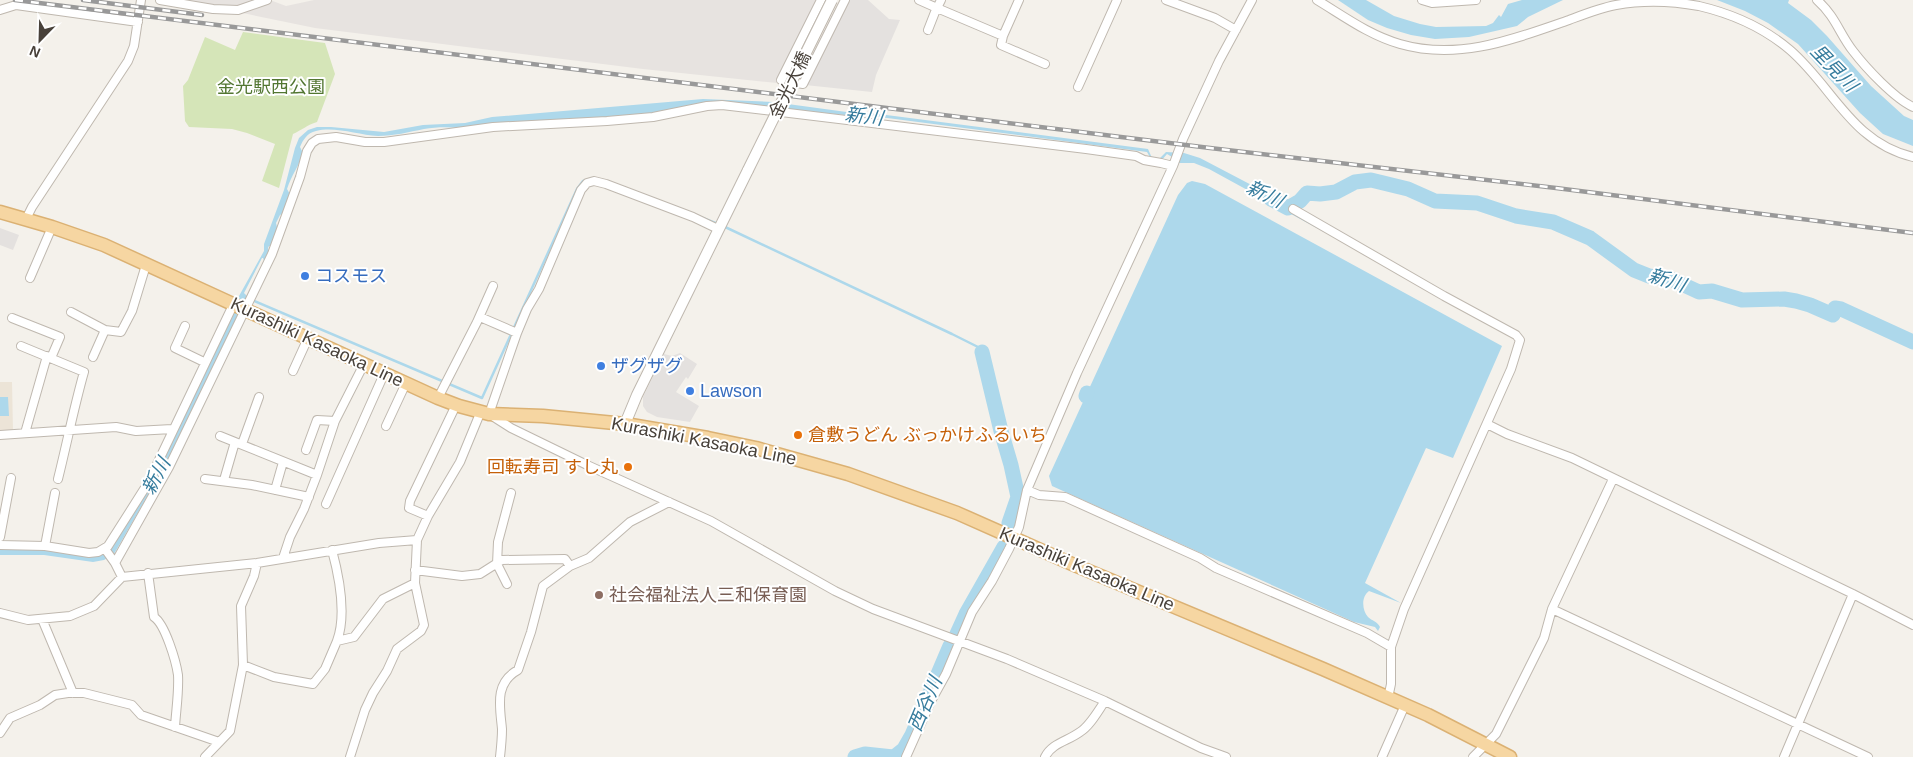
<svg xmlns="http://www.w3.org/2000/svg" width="1913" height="757" font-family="Arial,'Noto Sans JP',sans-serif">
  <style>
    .industrial { fill: #e7e3e0 }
    .education { fill: #ece4d7 }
    .green { fill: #d5e5b8 }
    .parking { fill: #e4e1df }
    .water { fill: #add8eb }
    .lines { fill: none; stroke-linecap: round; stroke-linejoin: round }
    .stream { stroke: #add8eb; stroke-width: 2.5 }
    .river { stroke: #add8eb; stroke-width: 15 }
    .minor-casing { stroke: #bfb8af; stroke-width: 10 }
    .tertiary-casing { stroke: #bfb8af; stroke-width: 12 }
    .primary-casing { stroke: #dbb173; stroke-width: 15 }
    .minor { stroke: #fff; stroke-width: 8 }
    .tertiary { stroke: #fff; stroke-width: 10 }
    .primary { stroke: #f6d6a2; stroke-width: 12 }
    .rail-casing { stroke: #999; stroke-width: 4.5 }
    .rail { stroke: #fff; stroke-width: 2.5; stroke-dasharray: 8; stroke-linecap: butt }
    .tertiary-bridge-casing { stroke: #bfb8af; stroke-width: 12; stroke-linecap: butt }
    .tertiary-bridge { stroke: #fff; stroke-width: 10 }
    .shop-dot { fill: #3f7fe0; stroke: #fff; stroke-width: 2 }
    .food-dot { fill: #e8710a; stroke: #fff; stroke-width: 2 }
    .education-dot { fill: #8d6e63; stroke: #fff; stroke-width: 2 }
    .labels { text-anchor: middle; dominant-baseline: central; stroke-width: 4; stroke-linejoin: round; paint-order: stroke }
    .street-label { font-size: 18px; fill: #48413a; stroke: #fff }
    .park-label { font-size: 18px; fill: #527631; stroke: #fff }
    .shop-label { font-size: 18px; fill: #366cbe; stroke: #fff; text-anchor: start }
    .food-label { font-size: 18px; fill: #c56008; stroke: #fff; text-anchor: start }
    .education-label { font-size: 18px; fill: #785e54; stroke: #fff; text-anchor: start }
    .water-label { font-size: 19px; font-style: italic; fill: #367c9d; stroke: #fff }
  </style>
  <rect width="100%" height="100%" fill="#f4f1eb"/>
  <path class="industrial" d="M179,0H270L286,6L314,0H818L777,83L643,69L315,28Z"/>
  <path class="education" d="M0,382H12L13,431L0,432Z"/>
  <path class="green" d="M243,32L325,43L335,74L317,122C307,125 302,130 293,134L279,188L262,181L275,144L247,133L232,129L189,127L185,121L183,86L188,80L205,37L235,50Z"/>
  <path class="parking" d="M848,0H868L889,19L900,20L876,75L872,92L805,85Z
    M0,228L19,235L13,250L0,245Z
    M680,353L697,364L688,379L686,377L676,392L699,406L690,422L657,417L647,412L643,406V397L664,354L672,356Z"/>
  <path class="water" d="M1338,0H1366L1394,16L1420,24L1436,27L1486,26L1493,23L1499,15L1501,17L1508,4L1522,0H1563L1528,17L1517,26L1469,37L1435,39L1411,35L1387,28L1368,20Z
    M1717,0H1789L1788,3L1811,20L1827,36L1871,86L1904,116L1913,120V146L1883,134L1860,113L1798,44L1768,23L1745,11Z
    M703,99L773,102L854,113H871L1148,149L1152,158H1160L1166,152L1184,153L1200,158L1278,199L1284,202L1290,211L1325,230L1324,232L1209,169L1194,163H1171L1172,157L1167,154L1161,161L1151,159L1147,152L872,116H854L732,103H704L656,114L459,128C448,127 436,127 424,129C409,132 394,136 378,136C358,135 335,126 316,131C307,133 303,140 300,147L303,153C299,166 291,176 287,189L291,196L285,212L280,215L276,223L278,231L272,246H269L268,248L269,256L265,263L263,258H262L244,293L248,297L163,469L114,554L104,560L93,562L44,555H0V548L40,549L97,555L137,506L239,296L264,251V244L284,190L295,148L299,138L308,130L317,127H331L384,132L423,125L465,123L492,117Z
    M1192,181L1205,184L1502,346L1453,458L1426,448L1365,583L1401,603L1369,591C1361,597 1362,610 1368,617C1372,621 1377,621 1380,627L1378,631L1375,627L1354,622L1052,486L1049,476L1178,195L1187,183Z
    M0,397H8L9,416H0Z"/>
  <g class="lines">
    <path class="stream" d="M700,217L718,224
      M723,226L952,334L980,348L982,352
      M252,300L482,398L577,189L583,181L594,178"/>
    <path class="river" d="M1271,199L1288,208L1300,201L1307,193L1320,194L1336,192L1355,182L1371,180L1408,189L1435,201L1477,203L1516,216L1553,222L1590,238L1634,270L1649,276L1673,280L1699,292L1712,291L1742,300L1784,299L1796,301L1810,305L1833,315L1835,308L1841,309L1913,342
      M982,352L1001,431L1011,465L1018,497L1009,523
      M1086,396L1087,393
      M956,636L966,614L1004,547
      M855,757L865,754L893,757
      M894,757L904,749L912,735L950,646"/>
    <defs>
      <path id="minor" d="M160,0L213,9L238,10L267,0
        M821,0L781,80L803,84L845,0
        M919,0L937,8
        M941,0L937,8L1003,36L1019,0
        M1166,0L1215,18L1236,30
        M1317,0C1345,17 1369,35 1400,44C1459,61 1514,39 1569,20C1585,14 1600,8 1616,5C1643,0 1672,1 1699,6C1733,14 1763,27 1790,50C1833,87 1851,142 1913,157
        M1422,0L1432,3L1476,0
        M1817,0C1836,17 1839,33 1853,51C1866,68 1894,98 1913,107
        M0,10L16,5L138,22
        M928,30L937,7
        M1003,36L1001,45L1045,64
        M1078,87L1117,0
        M1293,209L1444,296L1516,335L1520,340L1511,369L1404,609L1391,647V684L1388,698
        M26,219L32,207L128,61L134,46L141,0
        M718,229L693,217L606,184L594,181L587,183L581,190L539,289L527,309L517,333L489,414L511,428L587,465L711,521L835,591L873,609L1007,659L1105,701L1201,748L1226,757
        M30,278L52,227
        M71,312L105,330L121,332L132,311L146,265
        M480,317L517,333
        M12,318L60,337L51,358
        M185,326L175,348L204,362
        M21,346L84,372C74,407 67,443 58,479
        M93,357L105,330
        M293,371L308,338
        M438,398L477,322L493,286
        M1487,424L1507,434L1572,458L1853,594L1913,625
        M386,426L406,383
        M25,433L47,356
        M0,435L116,427L136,431L172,429
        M220,436L317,475
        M242,444L259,397
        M306,450L317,420L335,421
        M205,479L252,485L309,497
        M224,480L235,442
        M275,490L283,462
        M1027,490L1039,495L1065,497L1200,558L1216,568L1367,633L1391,647
        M326,504L384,374
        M428,516L409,508L410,501L456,405
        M0,537L11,478
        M0,545L45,546L89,553L98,552L108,546L148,483L234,303
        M45,546L55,493
        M105,549L115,563L122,577L257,563L379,543L417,540L428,516L460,462L481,411
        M332,550C339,576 347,614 337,641
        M283,558L290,537L304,509L317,475L335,421L364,364
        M115,563L169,467L272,254L300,177L307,151L312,143L318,139L336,137L365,142H384L493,127L607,121L653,117L707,106L722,105L1086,149L1136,156L1144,160L1161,163L1173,166
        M415,570L462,576L480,574L502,560L565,559L570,566
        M148,573L154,617C165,624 176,661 178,675C179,692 176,710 175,727
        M507,584L497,564L498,542L511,493
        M1552,609L1868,757
        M0,613L28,620L70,616L94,606L122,577
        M42,619L73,693
        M243,665L274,677L313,684L325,669L337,641L354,637L383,599L415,583
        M0,733L10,718L40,705L55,695L68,693H84L132,705L141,715L219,742
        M205,757L230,731L243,665L241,606L254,576L257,563
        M350,757L365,710L373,693L387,671L397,649L421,631L424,625L415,583L417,540
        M500,757C501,748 502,738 502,729C500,707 494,683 518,670L531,632L543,586L570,566L589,558L630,522L669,502
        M906,757L931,701L946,674L972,612L992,581L1009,549L1019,527L1027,490L1077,373L1173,166L1183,139L1219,61L1252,0
        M1045,757C1052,743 1068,741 1080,732C1090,726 1098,711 1105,701
        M1382,757L1405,705
        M1473,757L1496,734L1544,638L1552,609L1613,479
        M1784,757L1853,594"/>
      <path id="tertiary" d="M625,424L637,395L748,170"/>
      <path id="primary" d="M0,212L52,227L104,245L438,398L459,406L489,414L543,416L625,424L708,438L756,448L848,474L957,513L1072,564L1323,669L1428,715L1510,757"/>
    </defs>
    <use href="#minor" class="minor-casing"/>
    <use href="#tertiary" class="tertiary-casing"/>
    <use href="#primary" class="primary-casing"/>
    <use href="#minor" class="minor"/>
    <use href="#tertiary" class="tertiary"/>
    <use href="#primary" class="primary"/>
    <defs>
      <path id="rail" d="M15,0L1210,148L1556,188L1913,233
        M83,0L202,15"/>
    </defs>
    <use href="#rail" class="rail-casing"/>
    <use href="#rail" class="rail"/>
    <defs>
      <path id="tertiary-bridge" d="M748,170L832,0"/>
    </defs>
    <use href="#tertiary-bridge" class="tertiary-bridge-casing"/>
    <use href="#tertiary-bridge" class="tertiary-bridge"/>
  </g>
  <g class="shop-dot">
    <circle cx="305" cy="276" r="5"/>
    <circle cx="601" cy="366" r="5"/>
    <circle cx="690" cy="391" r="5"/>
  </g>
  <g class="food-dot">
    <circle cx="798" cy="435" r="5"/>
    <circle cx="628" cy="467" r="5"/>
  </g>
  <circle class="education-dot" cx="599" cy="595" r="5"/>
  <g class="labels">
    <g class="street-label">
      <text transform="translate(790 85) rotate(-64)">金光大橋</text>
      <text transform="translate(317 342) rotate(25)">Kurashiki Kasaoka Line</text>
      <text transform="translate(704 441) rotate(11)">Kurashiki Kasaoka Line</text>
      <text transform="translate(1087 569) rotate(23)">Kurashiki Kasaoka Line</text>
    </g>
    <g class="park-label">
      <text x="271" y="87">金光駅西公園</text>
    </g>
    <g class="shop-label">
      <text x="315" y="276">コスモス</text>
      <text x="611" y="366">ザグザグ</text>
      <text x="700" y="391">Lawson</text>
    </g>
    <g class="food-label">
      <text x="808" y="435">倉敷うどん ぶっかけふるいち</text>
      <text x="618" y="467" text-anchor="end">回転寿司 すし丸</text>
    </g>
    <g class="education-label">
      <text x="609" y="595">社会福祉法人三和保育園</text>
    </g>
    <g class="water-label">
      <text transform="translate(1834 68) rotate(46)">里見川</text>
      <text transform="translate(864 116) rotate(7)">新川</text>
      <text transform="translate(1265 194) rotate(26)">新川</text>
      <text transform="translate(1667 280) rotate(18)">新川</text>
      <text transform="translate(156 476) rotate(-62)">新川</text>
      <text transform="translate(925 704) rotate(-67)">西谷川</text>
    </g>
  </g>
  <g transform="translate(40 40) rotate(203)" stroke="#ffffff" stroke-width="4" paint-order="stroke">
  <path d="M0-4L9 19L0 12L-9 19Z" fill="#48413a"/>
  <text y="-8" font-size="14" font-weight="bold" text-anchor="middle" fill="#48413a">N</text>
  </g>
</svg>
